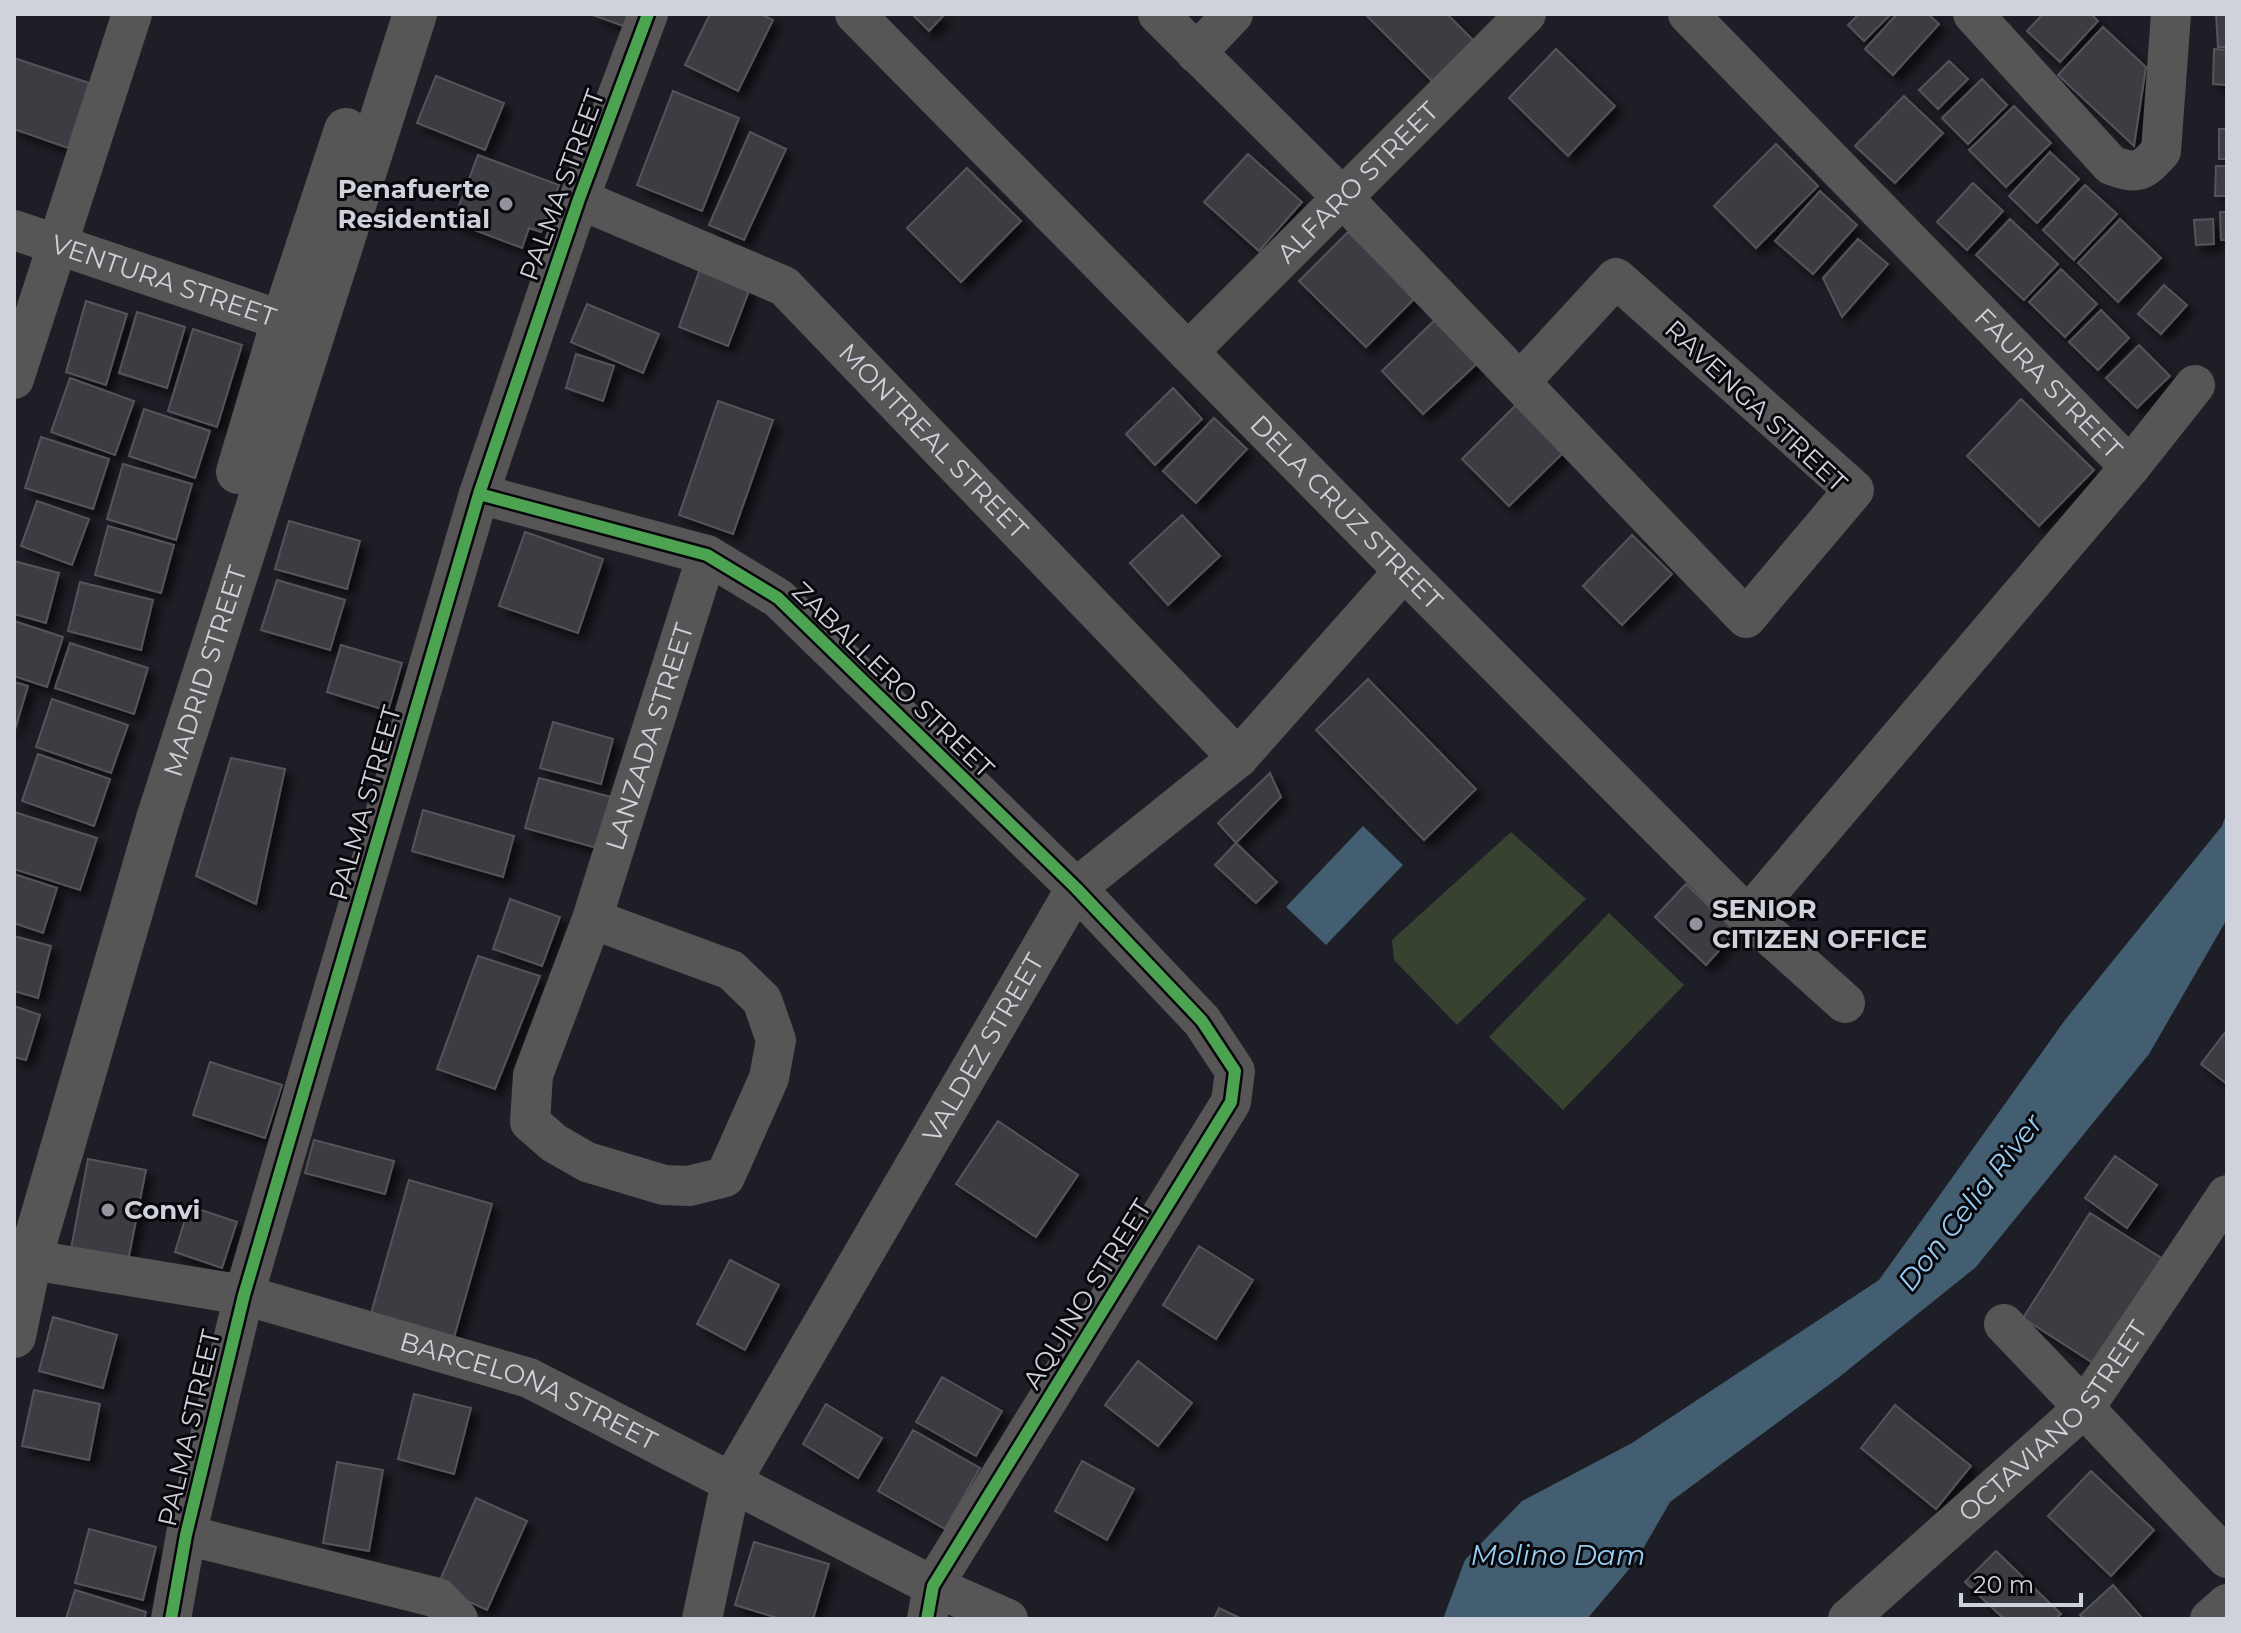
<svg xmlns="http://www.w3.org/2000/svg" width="2241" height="1633" font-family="Montserrat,sans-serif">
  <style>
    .green { fill: #374330 }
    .water { fill: #435e70 }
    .building { fill: #3b3c42; stroke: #53545a; stroke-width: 2; filter: url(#shadow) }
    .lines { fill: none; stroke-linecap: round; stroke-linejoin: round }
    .minor { stroke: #575556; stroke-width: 40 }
    .tertiary { stroke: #575556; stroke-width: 44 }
    .cycleway-casing { stroke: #07070c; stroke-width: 17 }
    .cycleway { stroke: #4ca352; stroke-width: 12 }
    .poi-dot { fill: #92939c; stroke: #07070c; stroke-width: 3 }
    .labels { text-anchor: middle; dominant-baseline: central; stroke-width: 6; stroke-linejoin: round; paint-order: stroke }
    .street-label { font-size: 26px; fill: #d0d2db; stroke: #07070c }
    .poi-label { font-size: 26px; font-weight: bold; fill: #d0d2db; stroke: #07070c; text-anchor: start }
    .water-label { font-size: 28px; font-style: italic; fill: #97cdf2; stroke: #07070c }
  </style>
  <defs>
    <filter id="shadow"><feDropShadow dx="7" dy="7" stdDeviation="4" flood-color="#0009"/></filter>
  </defs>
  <rect width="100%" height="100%" fill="#1e1f26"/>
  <path class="green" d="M1511,832L1586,899L1457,1025L1394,960L1392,940Z
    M1609,913L1684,985L1563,1110L1489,1037Z"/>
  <path class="water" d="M2227,812V919L2223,926L2149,1054L1976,1267L1838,1378L1670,1502L1636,1561L1587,1619H1443L1465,1560L1522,1501L1632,1443L1879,1280L2065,1020L2222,826Z
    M1363,826L1403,865L1326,945L1286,907Z"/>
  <path class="building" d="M590,14H631L626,27Z
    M710,14H760L773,20L738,91L685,65Z
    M912,14H945L929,31Z
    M1365,14H1447L1481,48L1440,89Z
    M1859,14H1891L1864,41L1848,25Z
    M1897,14H1928L1939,24L1893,75L1865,49Z
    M2043,14H2091L2098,21L2060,62L2027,31Z
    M2216,14H2227V47H2218Z
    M2103,27L2146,67L2134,146L2058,75Z
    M1556,49L1615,106L1568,156L1509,98Z
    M2214,49L2227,50V85L2213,84Z
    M14,58L89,83L68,148L14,129Z
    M1949,61L1968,79L1938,109L1919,90Z
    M436,76L504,103L485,150L417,123Z
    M1982,79L2007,105L1968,144L1942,118Z
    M673,91L739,118L702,211L637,185Z
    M1904,96L1943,133L1895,183L1855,146Z
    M2014,106L2051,143L2006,187L1969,150Z
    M2219,129H2227V159H2219Z
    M750,132L786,149L744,240L709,225Z
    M1776,144L1818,186L1756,248L1714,206Z
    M2050,152L2079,179L2037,223L2009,196Z
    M1248,154L1302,202L1259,251L1204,202Z
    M478,155L559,185L541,232L529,228L522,248L453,222Z
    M2216,166H2227V196H2215Z
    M967,168L1021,221L961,282L907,228Z
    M1973,183L2003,211L1967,250L1937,222Z
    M2085,185L2117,214L2074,260L2043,230Z
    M1820,191L1857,225L1813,274L1775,241Z
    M2220,212H2227V240H2221Z
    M2010,219L2058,264L2024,300L1976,255Z
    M2120,219L2161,258L2118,302L2078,263Z
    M2213,219L2214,244L2196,245L2194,220Z
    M1348,232L1415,298L1366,347L1299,281Z
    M1858,239L1888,264L1842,317L1823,278Z
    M700,269L750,288L728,346L679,327Z
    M2061,269L2097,304L2065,337L2029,302Z
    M2164,285L2187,305L2161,334L2138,314Z
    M86,301L127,314L106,385L66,372Z
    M587,304L659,334L643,373L571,342Z
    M2101,310L2129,338L2098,370L2069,342Z
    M137,312L185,327L167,388L119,373Z
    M1440,315L1482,359L1423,414L1382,371Z
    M193,329L242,345L217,427L168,411Z
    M2139,345L2170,376L2137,408L2106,378Z
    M576,354L614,366L603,401L566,388Z
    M70,378L134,401L115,455L51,432Z
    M1173,388L1202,419L1155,465L1126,434Z
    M2021,399L2094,470L2039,526L1967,456Z
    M718,401L773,420L733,534L679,515Z
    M1519,402L1567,449L1509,506L1462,459Z
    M144,409L210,431L195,478L129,456Z
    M1214,418L1247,449L1196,503L1163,471Z
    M41,437L109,459L93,509L25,488Z
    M123,464L192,484L176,540L107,519Z
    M37,501L89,519L72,565L21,546Z
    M1182,515L1220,556L1168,605L1130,563Z
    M289,521L360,541L347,589L275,569Z
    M108,526L174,545L161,593L95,575Z
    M525,532L603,559L578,633L499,606Z
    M1632,535L1672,574L1622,625L1583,586Z
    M14,561L59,573L46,623L14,614Z
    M277,580L345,600L330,650L261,630Z
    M80,582L153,600L141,650L68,631Z
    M14,621L63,637L47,687L14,676Z
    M70,643L148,668L134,714L55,688Z
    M341,645L402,663L388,711L327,692Z
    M1368,679L1476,789L1424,840L1316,730Z
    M14,682L28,686L14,733Z
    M52,699L128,725L111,773L36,747Z
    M553,722L613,739L601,784L540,768Z
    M38,754L110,779L94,826L22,801Z
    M231,758L285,769L256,904L196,876Z
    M1270,773L1281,797L1236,843L1218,823Z
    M539,778L611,797L597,848L525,828Z
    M423,810L514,836L503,877L412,851Z
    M14,812L97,838L80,890L14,869Z
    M1236,843L1277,882L1256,903L1215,865Z
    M14,874L57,888L43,933L14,923Z
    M1686,884L1736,932L1706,965L1655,917Z
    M510,899L560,917L542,966L493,949Z
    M14,936L51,946L38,998L14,991Z
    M478,956L540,976L495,1089L437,1069Z
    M14,1006L40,1015L26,1060L14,1057Z
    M2227,1030V1084L2201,1064Z
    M210,1062L282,1085L265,1138L193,1115Z
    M998,1121L1078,1175L1036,1237L956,1184Z
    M314,1140L394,1161L385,1194L305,1173Z
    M2115,1156L2157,1185L2127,1228L2085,1198Z
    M88,1159L146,1170L128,1261L71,1249Z
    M409,1180L492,1204L453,1341L370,1317Z
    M189,1206L237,1222L222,1268L175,1252Z
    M2090,1213L2171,1264L2104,1370L2023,1318Z
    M1199,1246L1253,1280L1216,1339L1163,1305Z
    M730,1260L779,1285L745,1350L697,1324Z
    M53,1317L117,1335L103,1388L39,1371Z
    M1138,1361L1192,1403L1158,1446L1105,1405Z
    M942,1377L1002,1411L976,1456L916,1422Z
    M34,1390L100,1404L89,1460L22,1446Z
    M414,1394L471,1408L454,1474L398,1459Z
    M826,1404L882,1438L858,1478L803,1444Z
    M1895,1405L1971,1466L1936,1509L1861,1448Z
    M913,1430L980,1468L945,1529L878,1491Z
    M1082,1461L1134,1489L1107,1540L1055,1511Z
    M337,1462L383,1470L369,1551L323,1543Z
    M2091,1471L2154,1530L2111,1576L2048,1516Z
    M476,1498L527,1521L487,1610L437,1587Z
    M89,1529L156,1547L143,1600L75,1583Z
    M754,1542L829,1564L813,1619H781L735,1605Z
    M1996,1551L2061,1614L2055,1619H2004L1965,1582Z
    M2113,1585L2143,1619H2084L2080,1615Z
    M75,1590L146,1612L144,1619H66Z
    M1219,1608L1242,1619H1214Z"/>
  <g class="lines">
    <g class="minor">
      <path id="s1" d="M855,14L1404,571L1748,916L1845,1003"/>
      <path d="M1158,14L1342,197L1746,618L1854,490L1616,278L1521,381"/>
      <path id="s2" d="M1688,14L2130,467"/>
      <path d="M1973,14L2111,165C2138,175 2142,172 2161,151L2171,14"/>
      <path d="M1196,53L1233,14"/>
      <path id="s3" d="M579,199L784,286L1238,758"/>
      <path id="s4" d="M14,230L313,331"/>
      <path id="s5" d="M1188,352L1526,14"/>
      <path d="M14,379L132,14"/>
      <path d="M479,494L707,555L778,598L1076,888L1202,1021L1235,1071L1231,1102L933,1586L927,1619"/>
      <path d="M1748,916L2130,467L2195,385"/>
      <path id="s6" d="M592,919L731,970L762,1000L776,1040L769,1078L725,1177L689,1186L664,1185L587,1162L554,1143L530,1122L533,1075L592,919L707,555"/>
      <path id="s7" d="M14,1257L244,1295L529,1378L933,1586L1008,1619"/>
      <path d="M2004,1324L2227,1558"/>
      <path d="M186,1535L438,1598L458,1619"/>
      <path d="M171,1619L186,1535L244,1295L479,494L579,199L648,14"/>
      <path id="s8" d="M702,1619L731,1482L1076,888L1238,758L1404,571"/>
      <path id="s9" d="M1848,1619L2085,1407L2227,1195"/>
      <path d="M2210,1619L2227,1604"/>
    </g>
    <g class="tertiary">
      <path d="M238,472L283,321L346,130"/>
      <path id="s10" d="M14,1336L30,1259L158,819L415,14"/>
    </g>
    <defs>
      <path id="cycleway" d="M479,494L707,555L778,598L1076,888L1202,1021L1235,1071L1231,1102L933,1586L927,1619
        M171,1619L186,1535L244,1295L479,494L579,199L648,14"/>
    </defs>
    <use href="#cycleway" class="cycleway-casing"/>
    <use href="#cycleway" class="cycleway"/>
  </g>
  <g class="poi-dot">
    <circle cx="506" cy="204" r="8"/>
    <circle cx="1696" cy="924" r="8"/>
    <circle cx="108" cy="1210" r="8"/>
  </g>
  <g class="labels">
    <g class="street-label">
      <text stroke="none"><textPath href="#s5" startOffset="240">ALFARO STREET</textPath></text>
      <text transform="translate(562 185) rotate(-70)">PALMA STREET</text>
      <text stroke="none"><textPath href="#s4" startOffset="158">VENTURA STREET</textPath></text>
      <text stroke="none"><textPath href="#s2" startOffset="516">FAURA STREET</textPath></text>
      <text transform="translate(1756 406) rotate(43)">RAVENGA STREET</text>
      <text stroke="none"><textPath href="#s3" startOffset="438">MONTREAL STREET</textPath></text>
      <text stroke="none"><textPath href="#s1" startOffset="700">DELA CRUZ STREET</textPath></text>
      <text stroke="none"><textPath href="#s10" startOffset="692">MADRID STREET</textPath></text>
      <text transform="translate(893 680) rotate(44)">ZABALLERO STREET</text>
      <text stroke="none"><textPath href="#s6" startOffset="998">LANZADA STREET</textPath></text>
      <text transform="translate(365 803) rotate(-74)">PALMA STREET</text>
      <text stroke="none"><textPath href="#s8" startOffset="642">VALDEZ STREET</textPath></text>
      <text transform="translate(1087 1294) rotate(-58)">AQUINO STREET</text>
      <text stroke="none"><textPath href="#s7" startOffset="534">BARCELONA STREET</textPath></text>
      <text stroke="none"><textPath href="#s9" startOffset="286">OCTAVIANO STREET</textPath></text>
      <text transform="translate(189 1428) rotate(-77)">PALMA STREET</text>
    </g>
    <g class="poi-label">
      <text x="490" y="189" text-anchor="end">Penafuerte<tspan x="490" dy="30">Residential</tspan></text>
      <text x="1712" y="909">SENIOR<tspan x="1712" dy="30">CITIZEN OFFICE</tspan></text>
      <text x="124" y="1210">Convi</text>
    </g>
    <g class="water-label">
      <text transform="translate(1970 1202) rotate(-52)">Don Celia River</text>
      <text x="1558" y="1555">Molino Dam</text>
    </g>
  </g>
  <rect width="2241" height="1633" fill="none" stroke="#d0d2db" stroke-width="32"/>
  <path d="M1961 1593v12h120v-12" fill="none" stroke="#d0d2db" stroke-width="4"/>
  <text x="1973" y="1593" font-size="24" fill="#d0d2db" stroke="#07070c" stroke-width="6" paint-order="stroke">20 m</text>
</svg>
